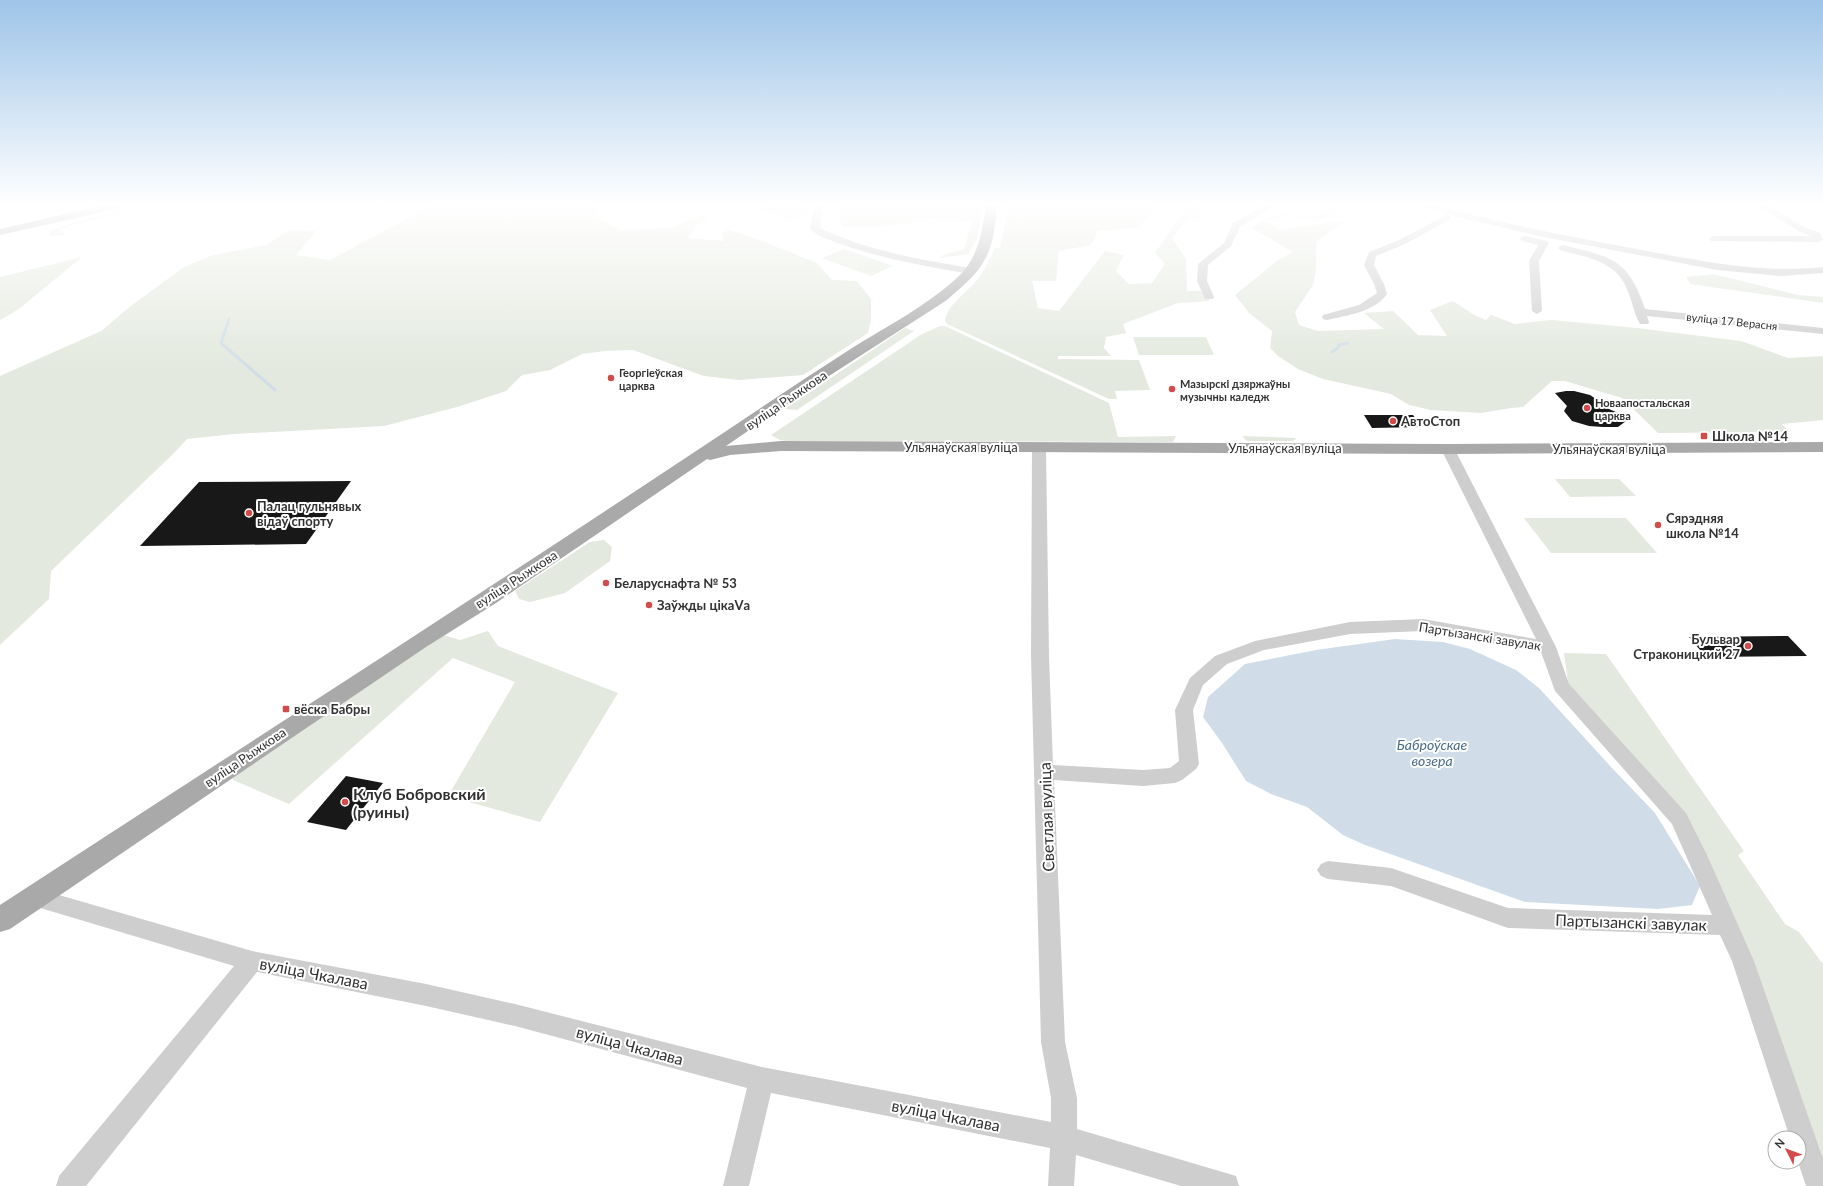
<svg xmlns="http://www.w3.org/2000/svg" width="1823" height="1186" font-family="Lato,sans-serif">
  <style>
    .green { fill: #e3e9de }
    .water { fill: #d0dde9 }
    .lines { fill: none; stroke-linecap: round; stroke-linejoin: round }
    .stream-far1 { stroke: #d0dde9; stroke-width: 2.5 }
    .stream { stroke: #d0dde9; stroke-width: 3 }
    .building { fill: #181818 }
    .minor { fill: #cecece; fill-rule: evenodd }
    .major { fill: #a9a9a9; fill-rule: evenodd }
    .poi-dot { fill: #d14c4a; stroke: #fff; stroke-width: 1.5 }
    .labels { text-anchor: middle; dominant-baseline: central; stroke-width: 4; stroke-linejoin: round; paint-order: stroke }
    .far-street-label { font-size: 11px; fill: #313131; stroke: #fff }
    .far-poi-label { font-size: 11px; font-weight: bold; fill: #313131; stroke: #fff; text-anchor: start }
    .street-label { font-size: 13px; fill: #313131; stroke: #fff }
    .poi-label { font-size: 13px; font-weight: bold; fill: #313131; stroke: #fff; text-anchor: start }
    .water-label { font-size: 14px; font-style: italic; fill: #486b8a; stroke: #fff }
    .near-poi-label { font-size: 16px; font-weight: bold; fill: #313131; stroke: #fff; text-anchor: start }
    .near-street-label { font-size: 16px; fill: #313131; stroke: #fff }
  </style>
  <rect width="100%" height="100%" fill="#fff"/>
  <path class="green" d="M137,206H145L59,229L66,235L52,236L49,231L75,222Z
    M431,206H597L598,218L621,230L670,228L703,214L709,219L697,225L688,238L724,241L722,232L730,230L762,241L817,263L832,280L857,281L871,299V320L868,333L803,375L739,380L704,376L633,350L605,351L582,354L550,370L522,375L506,391L457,407L384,426L234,434L187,439L173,454L51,571L49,599L0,645V376L101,331L132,305L184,267L213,255L267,245L289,230L316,231L296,255L330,260Z
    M753,206H806L808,213L790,220Z
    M837,206H983L977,239L968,254L940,258L943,255L964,249L972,222L928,218L908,223L875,227H842Z
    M1008,206H1157L1140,227L1098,231L1091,245L1059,251L1056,281H1032L1038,308L1059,311L1105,251L1124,255L1116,271L1129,284L1152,283L1165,264L1155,253L1187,206H1207L1197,219H1188L1172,238L1186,259L1187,291H1203L1210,301L1178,303L1123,324L1126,333L1106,337L1104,348L1111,356H1058V359L1139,360L1150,390L1115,391L1117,399H1109L947,324L945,321C947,304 967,293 978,279C985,270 990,259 995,248H1000Z
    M1335,206H1344L1322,220L1285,216L1266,221L1281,230L1339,221L1344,222L1316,242V270L1313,285L1295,312L1299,325L1318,331L1384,329L1364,313L1393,311L1418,335L1447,336L1430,310L1453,301L1474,315L1486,320L1491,315L1515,324L1552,320L1637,328L1741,341L1788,358L1823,356V420L1782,424L1789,432L1658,433L1622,398L1565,381H1552L1523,407L1511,408L1481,413L1431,410L1409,405L1391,394L1323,379L1298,369L1278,356L1270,348L1272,331L1249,313L1235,295L1277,261L1293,252L1252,228C1277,206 1288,219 1315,216C1321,215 1329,209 1335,206Z
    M844,249L893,266L871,276L822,258Z
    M82,257L19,309L0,320V277Z
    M1714,274L1798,295L1823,297V303L1690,284L1686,277Z
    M940,326H945L1109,403L1118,437L1176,436L1173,442L787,441L780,440L771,435L922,334Z
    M905,328L914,331L797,410L785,409Z
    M1133,337H1206L1214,355H1139Z
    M1242,436L1297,438L1293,441H1247Z
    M1555,479H1619L1636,496L1570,497Z
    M1524,518H1626L1657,553H1551Z
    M604,540L612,547L610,561L565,593L530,602L519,599L515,591L590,542Z
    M488,631L498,646L618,693L540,822L448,796L515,682L453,658L289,804L233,780V770L440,634L460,640Z
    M1564,653L1606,654L1744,851L1738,855L1785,924L1799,932L1823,964V1166L1685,817L1569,690Z"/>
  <path class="water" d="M1395,639L1443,642L1470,649L1516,670L1539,688L1612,768L1655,813L1700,886L1692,905L1658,909L1525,902L1365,845L1343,835L1307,807L1271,794L1246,781L1222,743L1203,717L1208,697L1245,664L1316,650Z"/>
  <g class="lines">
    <path class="stream-far1" d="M227,326L229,319"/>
    <path class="stream" d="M227,325L221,343L275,390
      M1332,352L1338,348L1339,345L1348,343"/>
  </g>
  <path class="building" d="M1566,391H1574L1590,395L1599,401L1602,406L1616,412L1626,421L1618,427H1603L1589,426L1572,421L1564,411L1567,406L1555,393Z
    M1364,415H1413L1422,427L1372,428Z
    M351,481L306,544L140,546L199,482Z
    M1788,636L1807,656L1706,657L1689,637Z
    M346,776L383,783L346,830L307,822Z"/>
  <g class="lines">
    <path class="minor" d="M378,206H387L383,209Z
      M814,206H822L820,228C867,251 919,259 970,268L975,271L970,274C924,266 878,258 835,242C827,239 816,235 810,229Z
      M1263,206H1274L1240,227L1231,246L1208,265L1207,281L1214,297L1213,299H1205L1197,281L1198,264L1224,243L1233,223Z
      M1421,206H1437C1505,224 1573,237 1642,250C1703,261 1761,274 1823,267V273L1781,276L1717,270L1539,236L1454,216Z
      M1758,206H1769L1806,228L1820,233L1823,240L1819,242L1711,241L1709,239L1711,237L1714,236H1811L1800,232Z
      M1446,215L1449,216L1451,218L1449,220L1405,244L1376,256L1374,265L1384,284L1387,294C1374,312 1348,315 1327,320L1323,319L1322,317L1323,315L1359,305L1377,293L1374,284L1364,265L1369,252L1399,240Z
      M1525,236L1547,241L1549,243L1539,261L1542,311L1537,314L1532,311L1529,261L1538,245L1522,241L1520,239L1522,237Z
      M1563,245C1611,257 1628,258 1645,309L1823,328V334L1647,316L1649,322L1648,324H1640C1634,314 1632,300 1627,289C1616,261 1586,257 1560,250L1558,248L1560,246Z
      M1039,443L1044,444L1046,447L1049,656L1053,765L1143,770L1170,768L1179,761L1175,710L1190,678L1215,656L1255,641L1350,622L1423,619L1536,639L1441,449L1443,446H1453L1556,647L1569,684L1686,813L1707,855L1754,961L1823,1159V1186H1806L1798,1162H1799V1138H1790L1732,961L1720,935L1508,928L1391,886L1328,879L1321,876L1317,870L1321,864L1328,861L1391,868L1508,908L1712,915L1672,824L1555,691L1541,652L1423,631L1350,634L1264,650L1227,664L1203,685L1193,710L1199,764L1196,769L1182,780L1175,783L1143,786L1054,780L1065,1042L1077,1098V1129L1226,1173L1236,1176L1239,1186H1181L1076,1155L1074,1186H1048L1050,1148L771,1093L749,1186H723L747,1088L515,1026L426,1006L257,972L86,1186H56L59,1176L234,966L27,904L24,897L27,890L35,888L252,951L426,984L515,1004L762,1067L1051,1122V1098L1041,1042L1031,656L1032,447L1034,444Z"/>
    <path class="major" d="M99,206H121L116,209L0,235V229Z
      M986,206H997C995,224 994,245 984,261C975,277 960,288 947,300L815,385L726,446L781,441L1448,444L1823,442V452L1448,454L781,451L730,455L710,460L707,459L496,603L426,647L10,929L0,932V905C230,755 461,607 690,455C743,420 796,384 849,350C887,326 929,305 961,274C979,255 982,231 986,206Z"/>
  </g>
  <linearGradient id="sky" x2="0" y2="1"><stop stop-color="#9ec4e8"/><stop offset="0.55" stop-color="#fff"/><stop offset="1" stop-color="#fff" stop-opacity="0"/></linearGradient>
  <rect width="1823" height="372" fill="url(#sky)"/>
  <g class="poi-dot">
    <circle cx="611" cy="378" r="4"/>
    <circle cx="1172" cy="389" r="4"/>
    <circle cx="1587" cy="408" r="4"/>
    <circle cx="1393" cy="421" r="4"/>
    <rect x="1700" y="432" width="8" height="8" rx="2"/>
    <circle cx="249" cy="513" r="4"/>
    <circle cx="1658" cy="525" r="4"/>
    <circle cx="606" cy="583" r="4"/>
    <circle cx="649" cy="605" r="4"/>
    <circle cx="1748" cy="646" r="4"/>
    <rect x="282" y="705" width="8" height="8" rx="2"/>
    <circle cx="345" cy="802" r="4"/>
  </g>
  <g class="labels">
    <g class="far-street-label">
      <text transform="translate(1732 321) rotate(6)">вуліца 17 Верасня</text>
    </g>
    <g class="far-poi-label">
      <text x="619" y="372">Георгіеўская<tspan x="619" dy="13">царква</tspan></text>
      <text x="1180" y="383">Мазырскі дзяржаўны<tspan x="1180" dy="13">музычны каледж</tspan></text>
      <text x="1595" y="402">Новаапостальская<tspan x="1595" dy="13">царква</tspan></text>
    </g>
    <g class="street-label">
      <text transform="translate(786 400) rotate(-34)">вуліца Рыжкова</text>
      <text x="961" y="447">Ульянаўская вуліца</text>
      <text x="1285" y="448">Ульянаўская вуліца</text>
      <text x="1609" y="449">Ульянаўская вуліца</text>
      <text transform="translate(516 579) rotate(-33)">вуліца Рыжкова</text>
      <text transform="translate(1480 636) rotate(9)">Партызанскі завулак</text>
      <text transform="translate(245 757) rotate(-34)">вуліца Рыжкова</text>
    </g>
    <g class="poi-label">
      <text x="1401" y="421">АвтоСтоп</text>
      <text x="1712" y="436">Школа №14</text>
      <text x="257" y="506">Палац гульнявых<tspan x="257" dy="15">відаў спорту</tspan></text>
      <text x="1666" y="518">Сярэдняя<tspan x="1666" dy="15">школа №14</tspan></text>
      <text x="614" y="583">Беларуснафта № 53</text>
      <text x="657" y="605">Заўжды цікаVа</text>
      <text x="1740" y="639" text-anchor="end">Бульвар<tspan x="1740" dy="15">Страконицкий 27</tspan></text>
      <text x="294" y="709">вёска Бабры</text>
    </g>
    <g class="water-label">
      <text x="1432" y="744">Баброўскае<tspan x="1432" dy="16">возера</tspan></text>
    </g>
    <g class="near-poi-label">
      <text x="353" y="793">Клуб Бобровский<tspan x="353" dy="18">(руины)</tspan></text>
    </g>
    <g class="near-street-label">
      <text transform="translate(1046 817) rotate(-92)">Светлая вуліца</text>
      <text transform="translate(1631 922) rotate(2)">Партызанскі завулак</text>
      <text transform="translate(314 973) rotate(11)">вуліца Чкалава</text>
      <text transform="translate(630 1045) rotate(15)">вуліца Чкалава</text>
      <text transform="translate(946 1115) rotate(11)">вуліца Чкалава</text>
    </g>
  </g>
  <g transform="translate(1787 1150) rotate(312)"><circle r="19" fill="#ffffff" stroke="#adadad"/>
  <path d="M0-3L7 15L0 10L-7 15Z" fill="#d14c4a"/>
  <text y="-6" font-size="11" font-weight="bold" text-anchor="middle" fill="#313131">N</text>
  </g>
</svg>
